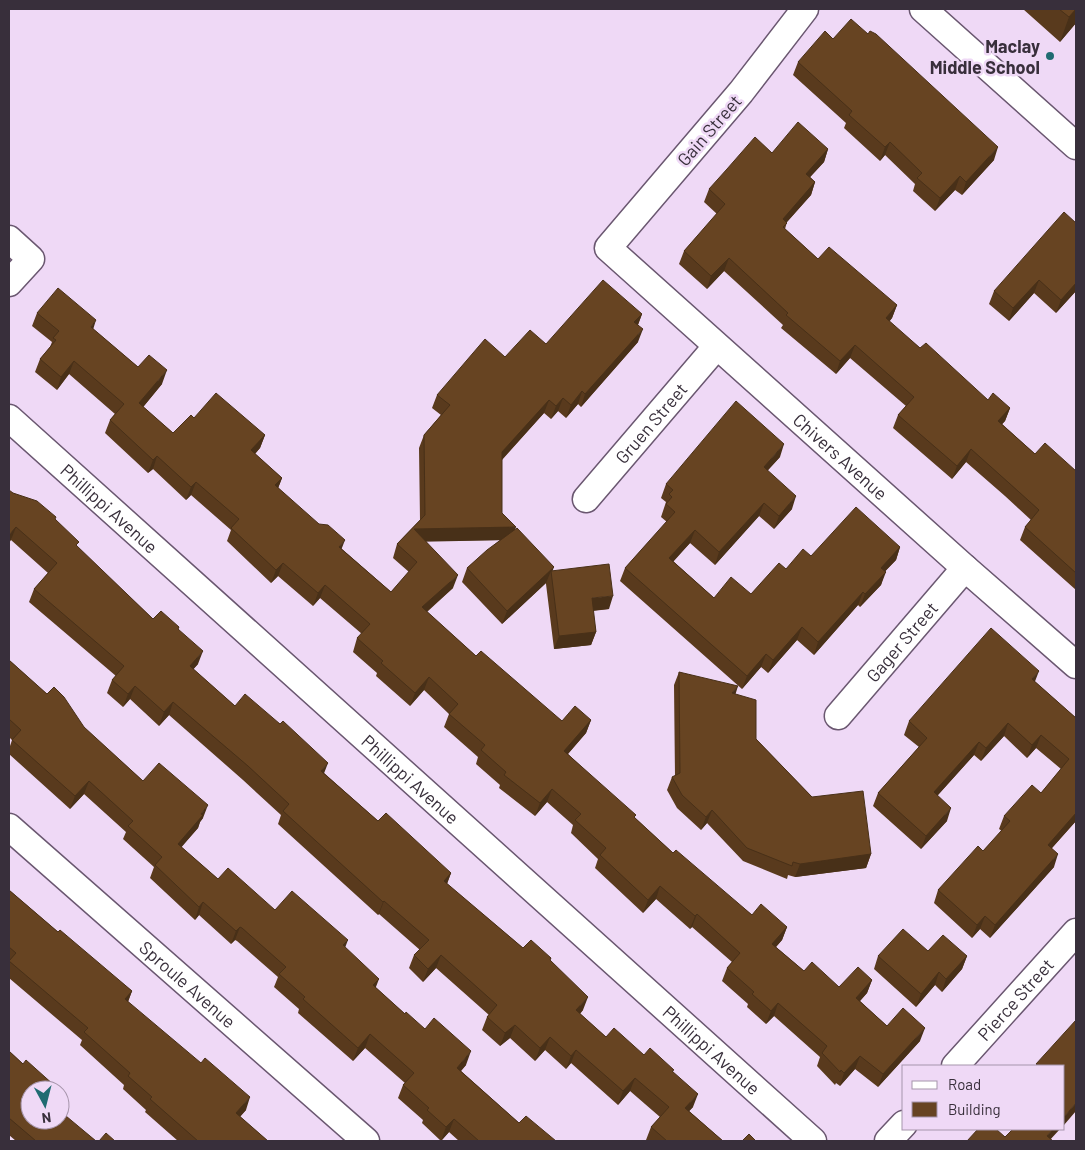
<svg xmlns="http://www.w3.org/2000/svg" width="1085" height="1150" font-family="Barlow,sans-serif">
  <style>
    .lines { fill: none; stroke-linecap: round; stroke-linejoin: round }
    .minor-casing { stroke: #6a5770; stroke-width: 29 }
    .minor { stroke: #fff; stroke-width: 26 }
    .wall { fill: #593a1d }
    .shaded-wall { fill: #483018 }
    .building { fill: #674422; stroke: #483018 }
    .poi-dot { fill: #206b72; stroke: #efd9f6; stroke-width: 2 }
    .labels { text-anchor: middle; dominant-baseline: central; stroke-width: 5; stroke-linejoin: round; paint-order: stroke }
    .poi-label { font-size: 18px; font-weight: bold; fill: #382f3b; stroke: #efd9f6; text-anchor: end }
    .street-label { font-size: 18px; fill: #382f3b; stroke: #efd9f6 }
  </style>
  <rect width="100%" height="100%" fill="#efd9f6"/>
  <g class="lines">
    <defs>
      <g id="minor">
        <path id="s1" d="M805,9L741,92L608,248L965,568L1076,665"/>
        <path d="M923,9L1076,146"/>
        <path d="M9,239L31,259L9,283"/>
        <path id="s2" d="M9,418L813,1141"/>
        <path id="s3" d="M586,499L716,347"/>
        <path id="s4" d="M838,716L965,568"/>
        <path id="s5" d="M9,827L366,1141"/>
        <path id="s6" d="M955,1066L1076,932"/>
        <path d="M888,1141L904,1124"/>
      </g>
    </defs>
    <use href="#minor" class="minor-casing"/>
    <use href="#minor" class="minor"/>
  </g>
  <path class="wall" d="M1023,9H1076V23L1060,42Z
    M833,39L994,160L962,195L955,190L935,211L913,191L915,184L885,155L880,161L844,128L846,123L793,75L798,62Z
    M828,149L824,162L810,177L815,182L811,195L787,222L785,229L818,259L897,305L892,318L889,322L920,348L988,400L1010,408L1005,421L1002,424L1035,454L1076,471V590L1020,540L1025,527L1031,520L1005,496L966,462L952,479L893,428L898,415L906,406L850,358L836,374L781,328L783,325L724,271L707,289L679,264L684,251L717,214L704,202L709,189L772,153Z
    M1076,223V291L1056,313L1034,293L1009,321L989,304L994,291Z
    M37,313L93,329L138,367L162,384L143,407L173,433L194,418L265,435L260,448L255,454L282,478L278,488L342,549L391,592L409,572L393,558L397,544L420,520L419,448L424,435L441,415L432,408L437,395L505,357L642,314L638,325V342L581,407L578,404L566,418L558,411L551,419L544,413L502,460V513L515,530L552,571L609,609L593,611L596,632L591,645L554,649L546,584V583L502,624L462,582L467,568L500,540L426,541L453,588L427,612L476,656L562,721L591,720L586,733L568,754L635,818L673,853L752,915L787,927L782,940L776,947L804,971L839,987L872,980L867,993L860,1001L887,1026L920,1041L878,1087L855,1069L840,1086L836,1083L835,1085L817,1066L820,1057L774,1016L766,1024L747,1007L748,1004L722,981L727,968L732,962L692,927L690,929L656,899L643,913L595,868L598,859L571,833L573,825L547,802L535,816L499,788L500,785L476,764L478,757L444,727L449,714L424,690L410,706L376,676L377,673L353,652L357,638L362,634L320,598L313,606L278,576L271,583L227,541L231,530L191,495L186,500L153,469L148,473L105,433L110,420L115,414L69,374L57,390L35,372L40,359L50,347L52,342L32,326Z
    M780,457L767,471L792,509L774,529L759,516L715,565L690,543L673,561L714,598L751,594L786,569L811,556L900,547L896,560L885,571L881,585L860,607L858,605L814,655L797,640L768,673L761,667L742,689L620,581L625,568L667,522L661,517L666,502L661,498L666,484Z
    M13,493L55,520L77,547L153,619L179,627L178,629L198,664L193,669L235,706L324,773L378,821L451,873L447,884L523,948L551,958L550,960L583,1010L580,1014L606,1037L644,1055L673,1072L693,1107L689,1111L723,1141H647L646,1140L651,1127L660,1117L630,1091L618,1105L571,1063L566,1069L545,1050L535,1061L510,1038L500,1046L482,1030L487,1017L489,1015L436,968L423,982L409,968L414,955L420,950L379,914L378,915L278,824L281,815L243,780L169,715L159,726L130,699L123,707L107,693L112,680L116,676L29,602L34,589L48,573L11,540Z
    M9,660L143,781L203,818L200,822L198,828L181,847L218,879L345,948L376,988L405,1014L466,1065L461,1071L519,1123L556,1141H459L449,1132L441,1141L422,1123L423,1120L398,1098L403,1085L405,1083L365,1048L353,1061L298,1013L299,1009L274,987L278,977L237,941L235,940L231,944L199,915L195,920L150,878L154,867L123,839L126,832L84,794L70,809L9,754V749L12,740L9,737Z
    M679,672L735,694L756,739L812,797L871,854L866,868L795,877L788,875L787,879L743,861L707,823L701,830L677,808L667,790L672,777L675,776L674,685Z
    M1035,682L1076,718V821L1052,848L1054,867L990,938L980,929L972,938L934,903L938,890L983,851L1002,831L999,829L1004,816L1041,793L1061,769L1036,748L1027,758L1004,736L981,761L974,755L937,796L947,821L921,849L873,806L878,793L919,747L904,735L909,721Z
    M9,890L58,932L132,991L128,1002L246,1110L240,1117L268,1141H178L145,1112L146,1110L123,1089L124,1085L80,1045L82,1040L9,978Z
    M928,951L967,956L962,969L942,992L935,985L916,1007L874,969L878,956Z
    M9,1051L23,1064L55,1086L54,1090H30L96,1141H16L9,1135Z"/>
  <path class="shaded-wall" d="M1076,9V23L1060,42L1069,17Z
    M890,142L885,155L880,161L885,147Z
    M998,147L994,160L962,195L966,182Z
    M828,149L824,162L801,187L806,174Z
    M960,176L955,190L935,211L940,198Z
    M815,182L811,195L778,232L783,219Z
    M729,258L724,271L707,289L711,276Z
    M1039,280L1034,293L1009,321L1013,308Z
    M1076,283V291L1056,313L1061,300Z
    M897,305L892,318L881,331L886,318Z
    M642,314L637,327L634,322Z
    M96,320L92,333L91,327Z
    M643,329L638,342L581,407L585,394Z
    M855,345L850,358L836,374L840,361Z
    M74,361L69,374L57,390L61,377Z
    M167,370L162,384L135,417L139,403Z
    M582,391L578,404L566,418L571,405Z
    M563,398L558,411L551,419L556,406Z
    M549,400L544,413L497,465L502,452Z
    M1010,408L1005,421L993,434L998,421Z
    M265,435L260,448L246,464L251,450Z
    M784,444L780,457L759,480L764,467Z
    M971,449L966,462L952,479L957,466Z
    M157,456L153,469L148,473L153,460Z
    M282,478L277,491L275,485Z
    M196,482L191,495L186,500L191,487Z
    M796,496L792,509L774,529L779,516Z
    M764,503L759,516L715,565L719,552Z
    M16,527L11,540L9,543V535Z
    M516,527L511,540L409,542L414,529Z
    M695,530L690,543L665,571L669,558Z
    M345,540L340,553L339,547Z
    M900,547L896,560L876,581L881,568Z
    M283,563L278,576L271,583L276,570Z
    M554,567L551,575V571L546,583L502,624L507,611Z
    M886,572L881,585L860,607L865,594Z
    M458,575L453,588L417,620L422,607Z
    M325,585L320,598L313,606L318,593Z
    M863,592L858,605L814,655L818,642Z
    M613,596L609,609L587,611L592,598Z
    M802,627L797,640L768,673L773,660Z
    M596,632L591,645L554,649L559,636Z
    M203,651L198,664L185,679L190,666Z
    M766,654L761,667L742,689L747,676Z
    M1039,671L1034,684L1032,679Z
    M429,677L424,690L410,706L415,693Z
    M135,686L130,699L123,707L128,694Z
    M738,686L734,699L732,693Z
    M173,702L169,715L159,726L164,712Z
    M591,720L586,733L559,764L564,751Z
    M1008,723L1004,736L981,761L986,748Z
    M1041,735L1036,748L1027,758L1032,745Z
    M979,742L974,755L929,805L934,792Z
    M328,763L323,776L321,771Z
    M89,781L84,794L70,809L75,796Z
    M552,789L547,802L535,816L540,803Z
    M208,805L203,818L200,822L198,828L173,857L178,844Z
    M951,808L947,821L921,849L926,836Z
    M712,810L707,823L701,830L706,817Z
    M1076,813V821L1043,858L1048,845Z
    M871,854L866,868L795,877L800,864Z
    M1058,854L1054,867L990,938L995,925Z
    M451,873L446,886L444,881Z
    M660,886L656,899L643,913L648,900Z
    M384,901L379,914L378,915L383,902Z
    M203,902L199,915L195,920L199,907Z
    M697,914L692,927L690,929L695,916Z
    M985,916L980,929L972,938L977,925Z
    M240,927L235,940L231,944L236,931Z
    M787,927L782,940L767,957L772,944Z
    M348,940L343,953V945Z
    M441,955L436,968L423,982L428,969Z
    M967,956L962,969L942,992L946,979Z
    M939,972L935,985L916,1007L921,994Z
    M379,979L374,992L373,985Z
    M872,980L867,993L851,1011L856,998Z
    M132,991L127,1004L125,999Z
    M588,997L583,1010L571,1023L576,1010Z
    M778,1003L774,1016L766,1024L771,1011Z
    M515,1025L510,1038L500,1046L505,1033Z
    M925,1028L920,1041L878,1087L883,1074Z
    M370,1034L365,1048L353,1061L358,1048Z
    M550,1037L545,1050L535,1061L540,1048Z
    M576,1050L571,1063L566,1069L571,1056Z
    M471,1051L466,1065L452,1081L457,1068Z
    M860,1056L855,1069L840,1086L844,1073Z
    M635,1078L630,1091L618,1105L623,1091Z
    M698,1094L693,1107L680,1121L685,1108Z
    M250,1097L246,1110L231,1126L236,1113Z
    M1076,1103V1111L1064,1125V1117Z
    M454,1119L449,1132L441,1141L446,1127Z
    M1053,1129H1060L1049,1141L1047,1136Z"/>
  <path class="building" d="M1059,9H1076L1069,17Z
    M851,19L868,34L870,31L876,34L998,147L966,182L960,176L940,198L917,178L922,173L890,142L885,147L849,115L852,111L798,62L825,31L833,39Z
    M798,122L828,149L806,174L815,182L783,219L787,223L783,227L818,259L829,247L897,305L886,318L920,348L926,343L988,400L993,393L1010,408L998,421L1035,454L1045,443L1076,471V573L1025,527L1039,510L1009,483L971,449L957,466L898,415L914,397L855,345L840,361L786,315L788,313L729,258L711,276L684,251L725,204L709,189L727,169L755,137L772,153Z
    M1064,212L1076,223V283L1061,300L1039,280L1013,308L994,291Z
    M603,280L642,314L634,322L643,329L585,394L582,391L571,405L563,398L556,406L549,400L502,452V513L516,527L414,529L458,575L422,607L476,656L481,651L562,721L575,706L591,720L564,751L636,815L634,817L673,853L676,850L752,915L761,904L787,927L772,944L804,971L812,962L839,987L858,967L872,980L856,998L887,1026L903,1008L925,1028L883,1074L860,1056L844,1073L841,1070L840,1072L822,1053L827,1046L778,1003L771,1011L752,994L754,992L727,968L740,953L697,914L695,916L660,886L648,900L600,855L606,848L575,820L581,814L552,789L540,803L504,775L506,772L481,750L485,745L449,714L458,704L429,677L415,693L381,663L383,661L357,638L370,624L325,585L318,593L283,563L276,570L231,528L239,519L196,482L191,487L157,456L153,460L110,420L124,404L74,361L61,377L40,359L56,340L53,338L59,331L37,313L58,288L96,320L91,327L138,367L149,355L167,370L139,403L173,433L191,415L194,418L216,393L265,435L251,450L282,478L275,485L319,524L328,525L345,540L339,547L391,592L417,562L397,544L425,515L424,435L450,405L437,395L485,339L505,357L530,330L546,344Z
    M736,401L784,444L764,467L796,496L779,516L764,503L719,552L695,530L669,558L714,598L731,577L751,594L779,563L786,569L803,549L811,556L856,507L900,547L881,568L886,572L865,594L863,592L818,642L802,627L773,660L766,654L747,676L625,568L675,512L666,504L672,497L669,494L673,490L666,484Z
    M9,490L13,493L37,501L56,517L55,519L79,542L76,545L153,619L161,611L179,627L178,629L203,651L190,666L235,706L245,694L280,724L283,721L328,763L321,771L378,821L386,813L451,873L444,881L523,948L531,940L551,958L550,960L588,997L576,1010L606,1037L614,1028L644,1055L650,1048L674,1070L672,1071L698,1094L685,1108L723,1141H667L651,1127L669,1107L635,1078L623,1091L576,1050L571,1056L550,1037L540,1048L515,1025L505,1033L487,1017L497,1005L441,955L428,969L414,955L429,940L384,901L383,902L283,811L289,804L248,766L173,702L164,712L135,686L128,694L112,680L124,666L34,589L57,563L16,527L9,535Z
    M517,528L554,567L507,611L467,568L487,550Z
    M609,564L613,596L592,598L596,632L559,636L551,571Z
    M991,628L1039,671L1032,679L1076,718V813L1048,845L1058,854L995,925L985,916L977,925L938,890L978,846L983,851L1010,821L1004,816L1032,785L1041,793L1069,759L1041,735L1032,745L1008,723L986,748L979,742L934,792L951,808L926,836L878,793L927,738L909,721Z
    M9,660L47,694L54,687L64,697L84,727L143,781L159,763L208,805L201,814L203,815L178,844L218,879L228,868L275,910L292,891L348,940L343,945L379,979L373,985L405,1014L406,1012L425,1029L434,1018L471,1051L457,1068L519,1123L526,1116L556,1141H479L454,1119L446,1127L427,1110L429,1108L403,1085L414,1073L370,1034L358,1048L303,999L305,997L279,974L286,967L242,928L240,927L236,931L203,902L199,907L155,865L162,857L128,826L133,821L89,781L75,796L12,740L21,730L9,719Z
    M679,672L738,686L732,693L756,700V739L812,797L863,791L871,854L800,864L793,862L792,866L747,848L712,810L706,817L682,795L672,777L680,773Z
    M9,890L58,932L60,930L132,991L125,999L201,1063L205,1058L250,1097L236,1113L268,1141H198L150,1099L152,1097L128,1076L130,1073L84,1032L88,1028L9,961L16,953L9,947Z
    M903,929L928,951L943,935L967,956L946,979L939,972L921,994L878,956Z
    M1076,1020V1103L1064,1117V1066H1039L1036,1064Z
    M9,1051L23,1064L26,1060L55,1086L52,1090H30V1120H60V1111L96,1141H36L9,1118V1119Z
    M978,1129H996L1005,1137L1013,1129H1053L1047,1136L1053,1141H967Z
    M106,1133L115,1141H99Z
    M749,1134L756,1141H742Z"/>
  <circle class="poi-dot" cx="1050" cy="56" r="5"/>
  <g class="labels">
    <g class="poi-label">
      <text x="1040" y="46">Maclay<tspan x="1040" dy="21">Middle School</tspan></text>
    </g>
    <g class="street-label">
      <text transform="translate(709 130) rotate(-49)">Gain Street</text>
      <text stroke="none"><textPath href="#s3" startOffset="100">Gruen Street</textPath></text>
      <text stroke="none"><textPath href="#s1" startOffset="622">Chivers Avenue</textPath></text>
      <text stroke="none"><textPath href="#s2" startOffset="135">Phillippi Avenue</textPath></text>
      <text stroke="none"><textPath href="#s4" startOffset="98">Gager Street</textPath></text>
      <text stroke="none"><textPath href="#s2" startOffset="540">Phillippi Avenue</textPath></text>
      <text stroke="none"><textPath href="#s5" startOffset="238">Sproule Avenue</textPath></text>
      <text stroke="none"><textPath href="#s6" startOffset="90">Pierce Street</textPath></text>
      <text stroke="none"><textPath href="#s2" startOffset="945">Phillippi Avenue</textPath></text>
    </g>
  </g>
  <rect width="1085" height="1150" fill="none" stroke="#382f3b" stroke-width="20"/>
  <rect x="902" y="1065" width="162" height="65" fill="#efd9f6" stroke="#a695ab"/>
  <rect x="912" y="1081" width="25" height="8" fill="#ffffff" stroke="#a695ab"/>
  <text x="948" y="1090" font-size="15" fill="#382f3b">Road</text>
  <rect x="912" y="1102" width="25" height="15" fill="#674422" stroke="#a695ab"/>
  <text x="948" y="1115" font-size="15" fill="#382f3b">Building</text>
  <g transform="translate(45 1105) rotate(173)"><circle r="24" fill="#efd9f6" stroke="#a695ab"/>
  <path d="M0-4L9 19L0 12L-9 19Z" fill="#206b72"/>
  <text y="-8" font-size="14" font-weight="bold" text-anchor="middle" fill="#382f3b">N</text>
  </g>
</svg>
